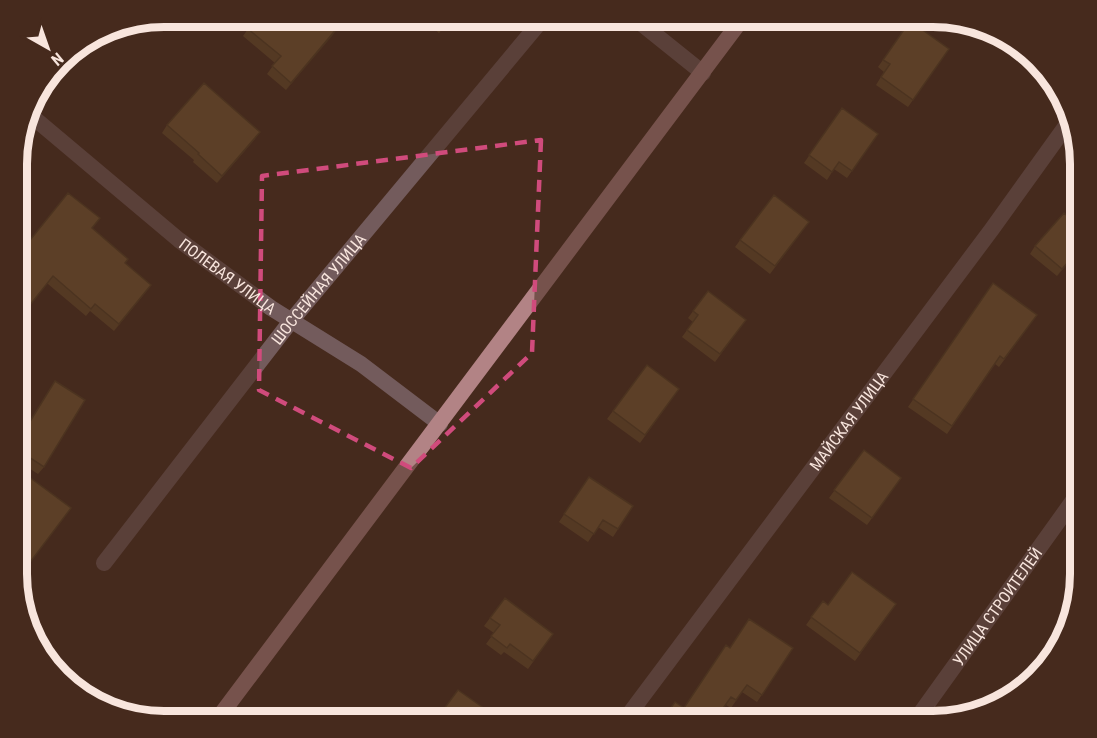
<svg xmlns="http://www.w3.org/2000/svg" width="1097" height="738" font-family="'Roboto Condensed',sans-serif">
  <style>
    .lines { fill: none; stroke-linecap: round; stroke-linejoin: round }
    .minor { stroke: #735b5c; stroke-width: 16 }
    .primary { stroke: #b28385; stroke-width: 16 }
    .wall { fill: #674d2c }
    .shaded-wall { fill: #543f24 }
    .building { fill: #785a33; stroke: #543f24; stroke-width: 1.5 }
    .marked { fill: none; stroke: #d04b7c; stroke-width: 4.5; stroke-dasharray: 12 8; stroke-linejoin: round }
    .labels { text-anchor: middle; dominant-baseline: central; stroke-width: 6; stroke-linejoin: round; paint-order: stroke }
    .street-label { font-size: 16px; fill: #f8e5dd; stroke: #462a1d }
    .rim { fill: none; stroke: #f8e5dd; stroke-width: 8 }
  </style>
  <rect width="100%" height="100%" fill="#462a1d"/>
  <g class="lines">
    <g class="minor">
      <path d="M637,20L703,73"/>
      <path id="s1" d="M28,113L179,240L271,308L361,364L440,424"/>
      <path id="s2" d="M104,563L291,321L541,21"/>
      <path id="s3" d="M624,721L992,229L1071,119"/>
      <path id="s4" d="M915,721L1080,491"/>
    </g>
    <path class="primary" d="M216,721L742,19"/>
  </g>
  <path class="wall" d="M449,21L439,33L426,22Z
    M910,21L949,49L908,107L876,85L884,72L878,67Z
    M338,27L286,90L267,74L275,63L243,36L248,29Z
    M842,108L878,134L847,178L834,169L827,180L804,163Z
    M167,125L255,139L217,183L193,162L194,160L162,133Z
    M774,195L809,222L770,274L735,247Z
    M92,229L128,259L125,264L145,293L114,331L90,311L86,316L48,284L18,255Z
    M1035,246L1080,249L1057,276L1030,254Z
    M993,283L1037,315L999,367L995,364L947,434L908,407Z
    M708,291L746,320L715,362L682,337L693,322L688,318Z
    M647,365L679,389L640,443L607,419Z
    M55,381L44,467L38,474L18,461V440Z
    M864,450L901,478L867,525L829,498Z
    M18,475L71,508L23,572L18,568Z
    M589,477L633,506L613,537L598,527L588,542L559,522Z
    M505,598L553,634L528,669L504,652L501,655L486,644L494,633L484,626Z
    M823,601L828,605L896,604L855,661L806,625Z
    M730,648H793L757,702L742,692L731,708L726,705Z"/>
  <path class="shaded-wall" d="M338,27L333,35L286,90L291,83Z
    M260,132L255,139L217,183L222,176Z
    M1080,248V249L1057,276L1062,269Z
    M151,285L145,293L114,331L119,324Z"/>
  <path class="building" d="M440,21H448L445,25Z
    M910,21L949,49L913,100L881,77L890,64L883,60Z
    M332,22L338,27L291,83L272,66L281,56L248,29L253,23Z
    M204,83L260,132L222,176L198,154L199,153L167,125Z
    M842,108L878,134L852,171L839,162L832,172L809,155Z
    M68,193L100,218L92,228L128,259L125,263L151,285L119,324L95,304L91,309L53,276L18,320V255Z
    M774,195L809,222L775,266L740,240Z
    M1064,213L1080,227V248L1062,269L1035,246Z
    M993,283L1037,315L1004,359L1000,356L952,426L913,399Z
    M708,291L746,320L720,354L687,330L698,315L693,311Z
    M647,365L679,389L645,435L613,411Z
    M55,381L85,400L44,467L18,450V441Z
    M864,450L901,478L872,518L834,490Z
    M21,471L71,508L28,565L18,557V475Z
    M589,477L633,506L618,529L603,520L594,534L564,514Z
    M852,572L896,604L860,653L811,617L823,601L828,605Z
    M505,598L553,634L533,661L510,644L507,648L491,636L500,625L490,618Z
    M749,619L793,648L762,695L747,685L736,700L731,697L714,721H662L675,702L684,708L726,645L730,648Z
    M458,690L502,721H435Z
    M417,716L425,721H413Z"/>
  <path d="M0 0H1097V738H0ZM541,140L532,353L411,468L259,390L262,176Z" fill="#462a1d" fill-opacity=".55" fill-rule="evenodd"/>
  <path class="marked" d="M541,140L532,353L411,468L259,390L262,176Z"/>
  <g class="labels">
    <g class="street-label">
      <text stroke="none"><textPath href="#s1" startOffset="258">ПОЛЕВАЯ УЛИЦА</textPath></text>
      <text stroke="none"><textPath href="#s2" startOffset="348">ШОССЕЙНАЯ УЛИЦА</textPath></text>
      <text stroke="none"><textPath href="#s3" startOffset="375">МАЙСКАЯ УЛИЦА</textPath></text>
      <text stroke="none"><textPath href="#s4" startOffset="141">УЛИЦА СТРОИТЕЛЕЙ</textPath></text>
    </g>
  </g>
  <path d="M0 0H1097V738H0ZM164 27H933A137 137 0 0 1 1070 164V574A137 137 0 0 1 933 711H164A137 137 0 0 1 27 574V164A137 137 0 0 1 164 27Z" fill="#462a1d" fill-rule="evenodd"/>
  <path class="rim" d="M164 27H933A137 137 0 0 1 1070 164V574A137 137 0 0 1 933 711H164A137 137 0 0 1 27 574V164A137 137 0 0 1 164 27Z"/>
  <g transform="translate(48 48) rotate(140)" stroke="#462a1d" stroke-width="4.5" paint-order="stroke">
  <path d="M0-4.5L10 22L0 15L-10 22Z" fill="#f8e5dd"/>
  <text y="-9" font-size="16" font-weight="bold" text-anchor="middle" fill="#f8e5dd">N</text>
  </g>
</svg>
